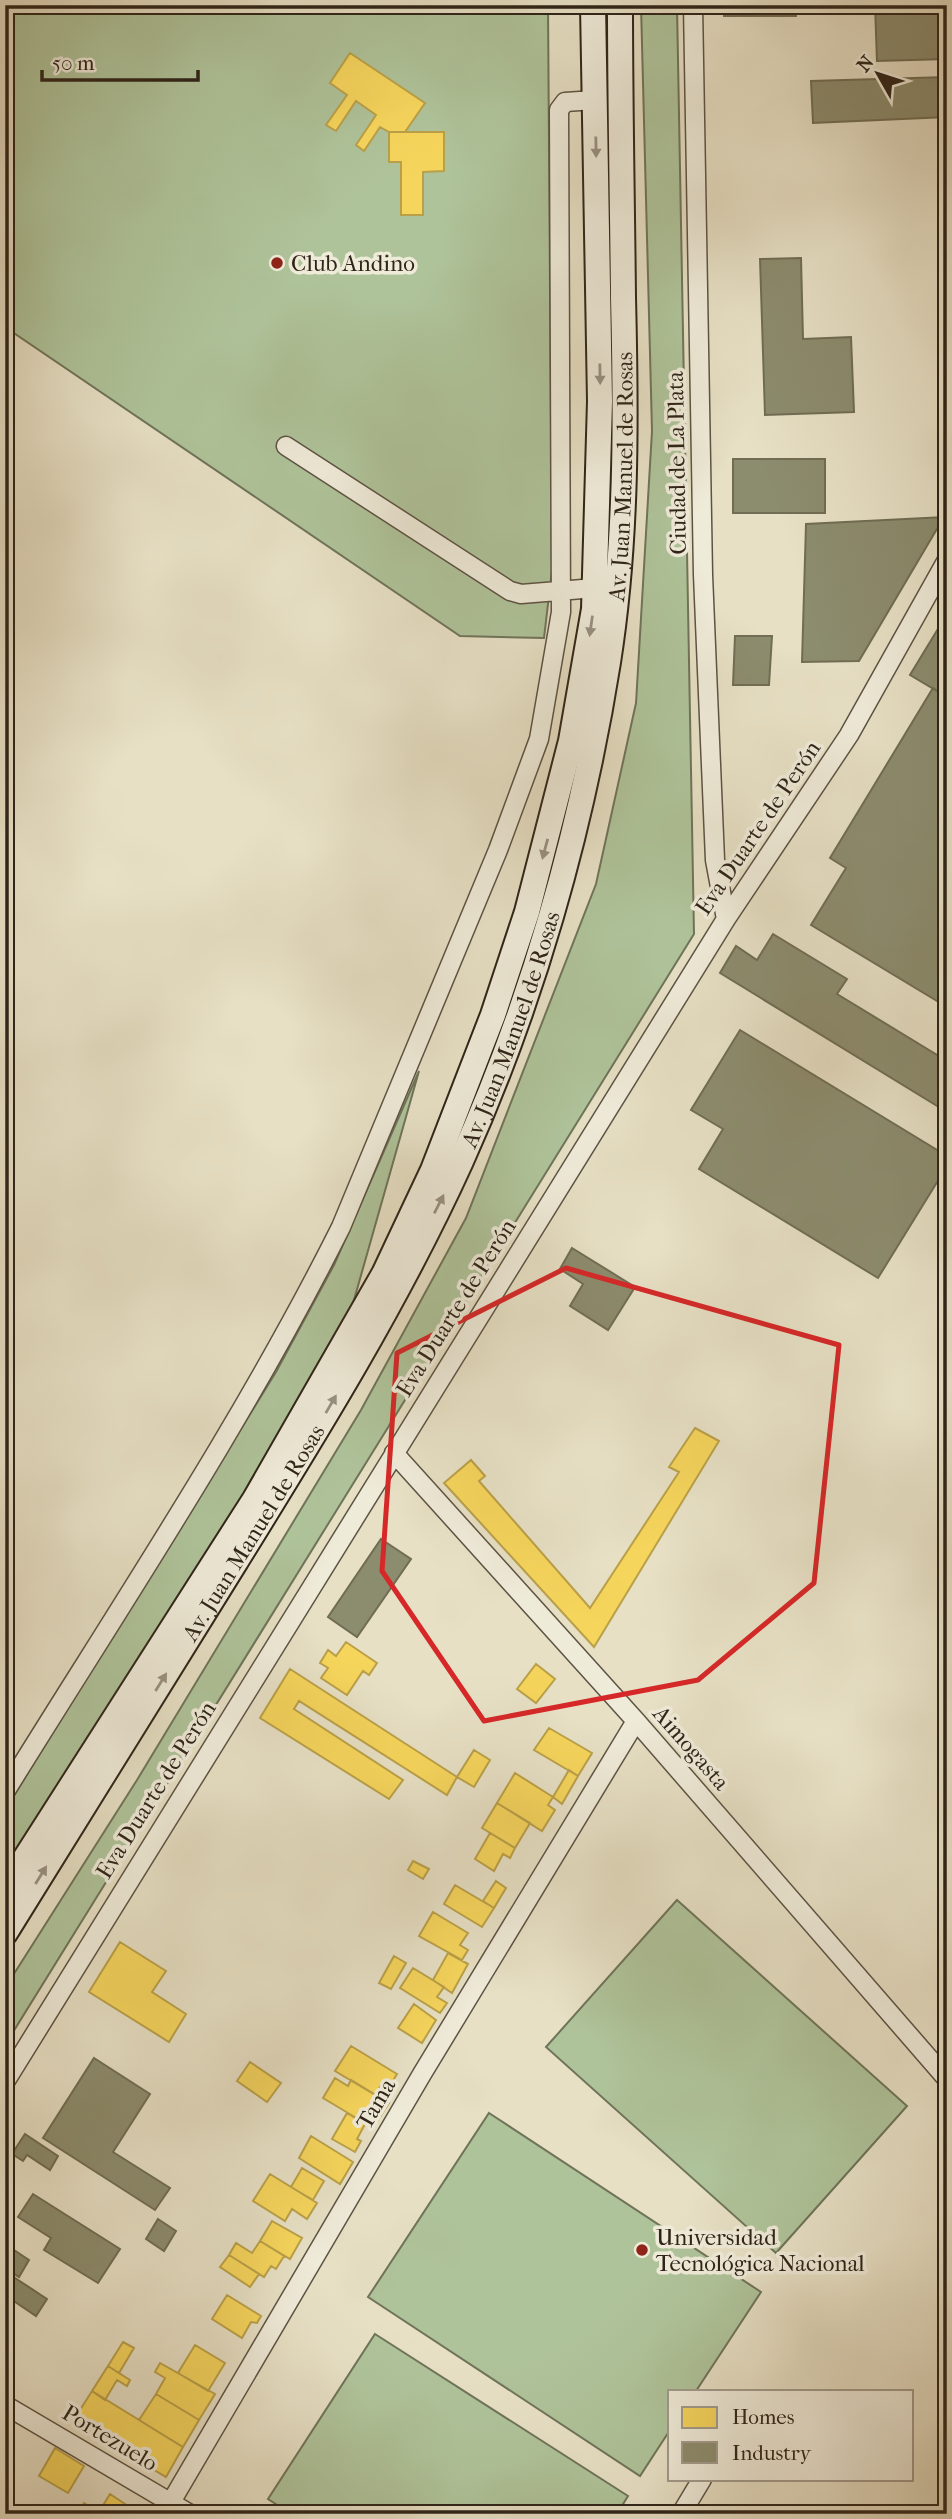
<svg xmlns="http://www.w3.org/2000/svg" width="952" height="2519" font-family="'IM FELL French Canon',serif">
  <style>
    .green { fill: #afc39a; stroke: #6f745a; stroke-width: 2 }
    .homes { fill: #f6d55c; stroke: #baa048; stroke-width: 2 }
    .industry { fill: #8c8c6e; stroke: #706d54; stroke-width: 2 }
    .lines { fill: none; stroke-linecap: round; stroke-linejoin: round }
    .minor-casing { stroke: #5d5344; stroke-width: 21 }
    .secondary-casing { stroke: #2f2419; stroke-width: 28 }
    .minor { stroke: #efebd9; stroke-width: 18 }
    .secondary { stroke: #efebd9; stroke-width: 24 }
    .oneway { fill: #999183 }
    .marked { fill: none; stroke: #d62828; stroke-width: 5; stroke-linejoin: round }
    .poi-dot { fill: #8f2418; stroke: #efebd9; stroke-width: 2.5 }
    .labels { text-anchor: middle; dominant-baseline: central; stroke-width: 7; stroke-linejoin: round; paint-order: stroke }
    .poi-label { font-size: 23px; fill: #2f2419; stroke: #efebd9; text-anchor: start }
    .street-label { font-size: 23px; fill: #2f2419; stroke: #efebd9 }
  </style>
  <rect width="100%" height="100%" fill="#e7e0c5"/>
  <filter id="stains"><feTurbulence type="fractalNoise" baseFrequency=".00286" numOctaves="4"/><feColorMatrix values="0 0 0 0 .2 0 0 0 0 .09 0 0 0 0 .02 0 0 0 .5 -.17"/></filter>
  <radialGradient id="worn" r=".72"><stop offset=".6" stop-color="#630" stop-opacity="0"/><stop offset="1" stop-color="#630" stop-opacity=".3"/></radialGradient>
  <path class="green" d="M5,5H548L552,570L544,638L460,636L5,327Z
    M641,5H677L694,934L5,2045V1988L137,1780L361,1410L466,1218L596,884L636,703L652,431Z
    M419,1071L352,1307L268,1462L5,1872V1810L276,1372L334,1265Z
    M677,1900L907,2106L776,2253L546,2047Z
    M489,2113L761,2292L696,2391H670V2430L640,2476L368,2297Z
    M375,2334L628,2496L617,2514H291L268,2499Z"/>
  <path class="homes" d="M350,53L425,103L405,132H389L380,127L364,151L356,145L376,115L356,101L336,131L326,125L347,95L330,83Z
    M389,132H444V171L423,172V215H401V162H389Z
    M695,1428L719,1441L594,1647L444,1483L471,1460L485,1476L479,1481L590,1608L679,1472L669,1467Z
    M346,1642L377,1663L369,1675L363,1671L347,1695L321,1678L328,1668L320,1663L328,1650L336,1656Z
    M536,1664L555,1679L536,1703L517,1689Z
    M290,1669L457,1777L447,1795L299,1701L294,1709L403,1780L389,1799L260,1718Z
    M549,1728L592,1753L578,1776L534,1750Z
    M474,1750L490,1760L474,1787L457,1777Z
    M569,1770L578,1776L562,1804L553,1797Z
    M515,1773L553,1797L548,1805L555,1810L542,1831L497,1803Z
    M497,1803L530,1823L515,1848L482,1828Z
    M490,1833L515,1848L510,1858L503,1854L494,1871L475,1859Z
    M413,1861L429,1869L423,1879L408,1870Z
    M496,1881L506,1888L494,1908L483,1901Z
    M455,1885L494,1908L482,1927L444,1904Z
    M433,1912L468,1933L460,1945L468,1950L462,1960L419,1936Z
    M120,1942L166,1971L152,1992L186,2014L169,2042L89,1992Z
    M448,1953L468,1964L452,1993L433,1980Z
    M394,1956L406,1963L391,1989L379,1983Z
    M413,1968L444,1987L437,1997L447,2003L440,2013L400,1988Z
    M414,2004L436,2020L422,2043L398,2028Z
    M351,2046L397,2074L391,2084L384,2080L375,2095L335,2071Z
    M250,2062L281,2083L267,2102L237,2081Z
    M335,2078L348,2086L351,2080L389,2103L373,2128L323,2098Z
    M347,2113L365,2124L357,2139L361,2141L355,2152L332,2139Z
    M311,2136L353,2162L340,2184L299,2158Z
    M302,2168L324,2181L313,2200L291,2187Z
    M270,2174L317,2203L307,2219L292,2209L285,2221L253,2201Z
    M272,2221L302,2238L290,2259L260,2241Z
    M260,2241L284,2256L276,2269L271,2266L264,2277L229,2255L236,2243L252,2253Z
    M229,2255L259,2274L250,2287L220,2267Z
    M227,2295L261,2316L257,2323L251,2322L242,2338L212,2319Z
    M123,2342L134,2348L119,2373L108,2366Z
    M195,2345L225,2363L208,2391L178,2373Z
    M160,2363L215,2394L199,2420L156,2394L165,2378L155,2372Z
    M108,2366L130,2380L127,2386L117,2380L105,2400L92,2391Z
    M92,2391L183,2447L166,2477L73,2421Z
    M156,2394L199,2420L183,2447L139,2420Z
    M55,2448L84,2466L68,2493L39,2476Z
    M110,2494L140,2514H102L99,2512Z
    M84,2503L99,2512L102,2514H77Z"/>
  <path class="industry" d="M724,5H796V16H724Z
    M875,5H947V59L877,61Z
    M947,77V117L813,123L811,81Z
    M801,258L803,339L851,337L854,412L765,415L760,259Z
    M733,459H825V513H733Z
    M944,517L859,661L802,662L806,524Z
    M947,614V697L910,675Z
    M735,636H772L769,685H733Z
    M933,688L947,697V1007L811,925L846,868L830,858Z
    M773,934L847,979L837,994L947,1061V1112L720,973L736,946L757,960Z
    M740,1030L947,1156V1166L878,1278L699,1169L723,1129L691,1110Z
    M572,1248L635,1287L608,1330L570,1306L583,1284L560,1269Z
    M381,1539L411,1559L357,1637L328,1617Z
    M94,2058L150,2094L113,2152L170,2188L155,2210L43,2138Z
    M25,2134L58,2156L50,2170L27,2155L23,2161L12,2154Z
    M33,2194L120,2249L98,2283L44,2250L51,2238L18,2217Z
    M158,2219L176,2231L164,2251L146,2239Z
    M5,2244L29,2260L19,2277L5,2268Z
    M6,2272L47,2299L36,2316L5,2295Z"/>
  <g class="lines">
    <defs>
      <path id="minor" d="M693,5L703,575L715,860L726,919
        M286,446L510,591L521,594L595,588
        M394,1453L636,1721L947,2079
        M5,1792C120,1606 243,1423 341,1227L498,850L539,739L561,612L559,110L565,102L595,100
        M5,2082L726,919L849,735L947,560
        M5,2405L190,2514
        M164,2514L422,2074L636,1721
        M681,2514L702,2479"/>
      <g id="secondary">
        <path d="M5,1890L255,1499L384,1274L433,1170L493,1015L527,912L571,741L594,609L600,401L593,5"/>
        <path id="s1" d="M5,1933C82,1809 159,1685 236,1561C316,1432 398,1300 461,1161C532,1004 581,832 608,662C627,541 626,419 623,297C622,200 620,103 620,5"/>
      </g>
    </defs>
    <use href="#minor" class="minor-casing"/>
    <use href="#secondary" class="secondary-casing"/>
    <use href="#minor" class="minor"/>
    <use href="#secondary" class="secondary"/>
  </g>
  <defs><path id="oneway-solid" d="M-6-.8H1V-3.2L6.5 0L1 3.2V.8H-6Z" transform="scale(1.75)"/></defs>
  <g class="oneway">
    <use href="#oneway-solid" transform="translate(596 147) rotate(89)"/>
    <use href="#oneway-solid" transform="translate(600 374) rotate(89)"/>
    <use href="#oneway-solid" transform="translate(591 626) rotate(98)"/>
    <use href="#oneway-solid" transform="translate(545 849) rotate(105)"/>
    <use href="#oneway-solid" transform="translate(439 1204) rotate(-63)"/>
    <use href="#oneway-solid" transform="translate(331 1404) rotate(-60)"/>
    <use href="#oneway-solid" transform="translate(161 1682) rotate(-58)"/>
    <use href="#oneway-solid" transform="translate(41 1875) rotate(-58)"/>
  </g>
  <path class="marked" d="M566,1268L839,1345L814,1583L698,1680L484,1721L382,1571L397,1353Z"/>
  <g class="poi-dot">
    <circle cx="277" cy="263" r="7"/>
    <circle cx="642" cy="2250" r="7"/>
  </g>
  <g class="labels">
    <g class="poi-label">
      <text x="291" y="263">Club Andino</text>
      <text x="656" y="2237">Universidad<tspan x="656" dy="26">Tecnológica Nacional</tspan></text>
    </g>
    <g class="street-label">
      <text transform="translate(677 463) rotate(-91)">Ciudad de La Plata</text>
      <text stroke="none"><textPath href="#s1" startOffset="1605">Av. Juan Manuel de Rosas</textPath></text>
      <text transform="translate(758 828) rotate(-56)">Eva Duarte de Perón</text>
      <text stroke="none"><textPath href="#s1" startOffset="1038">Av. Juan Manuel de Rosas</textPath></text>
      <text transform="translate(456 1308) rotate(-58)">Eva Duarte de Perón</text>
      <text stroke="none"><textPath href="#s1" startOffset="471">Av. Juan Manuel de Rosas</textPath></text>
      <text transform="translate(691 1748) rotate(49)">Aimogasta</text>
      <text transform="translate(156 1790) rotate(-58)">Eva Duarte de Perón</text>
      <text transform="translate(376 2104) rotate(-60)">Tama</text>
      <text transform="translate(110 2438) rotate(31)">Portezuelo</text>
    </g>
  </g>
  <rect width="952" height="2519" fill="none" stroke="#e7e0c5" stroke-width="28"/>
  <rect x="7" y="7" width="938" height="2505" fill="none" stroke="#2f2419" stroke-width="3.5"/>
  <rect x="14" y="14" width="924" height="2491" fill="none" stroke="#2f2419" stroke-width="2"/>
  <rect x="668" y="2390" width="245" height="91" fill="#efebd9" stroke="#a29b8c" stroke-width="2"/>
  <rect x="682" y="2407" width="35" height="21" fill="#f6d55c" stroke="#a29b8c" stroke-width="2"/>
  <text x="732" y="2424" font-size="21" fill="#2f2419">Homes</text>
  <rect x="682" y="2442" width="35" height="21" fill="#8c8c6e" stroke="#a29b8c" stroke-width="2"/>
  <text x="732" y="2460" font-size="21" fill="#2f2419">Industry</text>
  <g transform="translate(878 74) rotate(309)" stroke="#efebd9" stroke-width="5" paint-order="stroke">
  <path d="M0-5L12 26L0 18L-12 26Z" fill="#2f2419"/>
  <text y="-10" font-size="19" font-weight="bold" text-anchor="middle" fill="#2f2419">N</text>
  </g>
  <path d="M42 70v10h156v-10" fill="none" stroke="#2f2419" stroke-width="3.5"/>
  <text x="52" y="70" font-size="21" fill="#2f2419" stroke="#efebd9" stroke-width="5" paint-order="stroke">50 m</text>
  <rect width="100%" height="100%" filter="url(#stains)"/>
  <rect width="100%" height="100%" fill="url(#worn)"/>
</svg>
